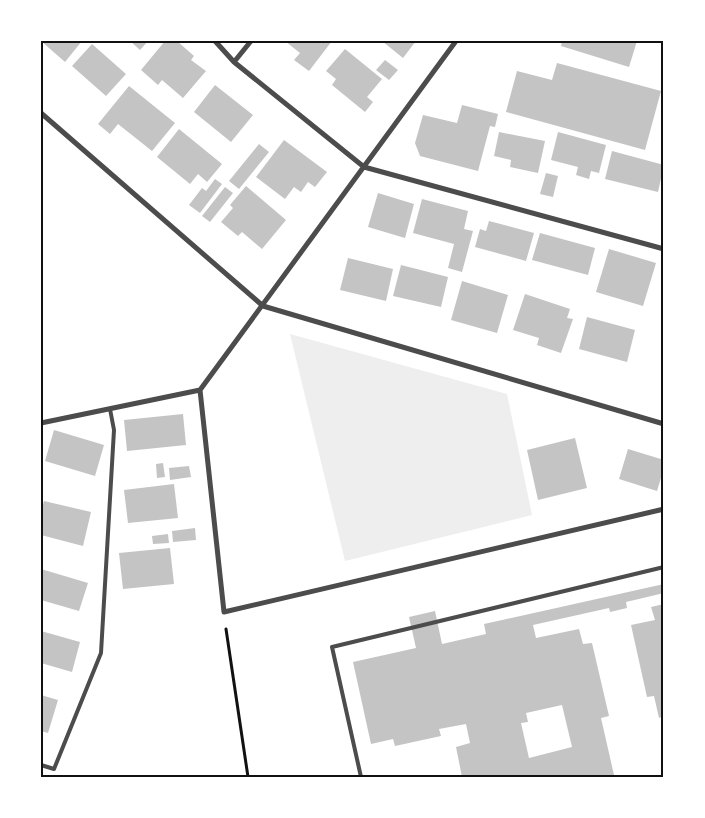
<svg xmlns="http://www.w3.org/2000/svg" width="705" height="818" font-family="'Space Grotesk',sans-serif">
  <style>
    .green { fill: #eee }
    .building { fill: #c4c4c4; fill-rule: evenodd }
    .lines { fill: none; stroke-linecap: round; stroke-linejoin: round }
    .path { stroke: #111; stroke-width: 3 }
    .service { stroke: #4c4c4c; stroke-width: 4 }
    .minor { stroke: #4c4c4c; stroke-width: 5 }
    .neatline { fill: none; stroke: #111; stroke-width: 2 }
  </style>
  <rect width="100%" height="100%" fill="#fff"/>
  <path class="green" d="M290,334L507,394L532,515L345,561Z"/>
  <path class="building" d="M41,41H82L65,62Z
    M130,41H148L140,50Z
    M165,41H177L194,56L191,60L206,71L183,98L162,80L158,85L141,70Z
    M285,41H332L309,71L294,60L300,53Z
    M382,41H416L403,58Z
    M562,41H637L629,67L561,46Z
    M92,44L126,74L106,96L72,66Z
    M345,49L382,79L367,97L373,102L365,112L332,85L336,79L326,71Z
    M385,60L398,70L389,80L376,70Z
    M557,63L661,91L645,150L506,112L517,71L552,80Z
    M215,85L253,115L231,142L194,112Z
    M129,86L175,123L152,151L118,124L110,134L98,124Z
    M462,105L498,114L495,127L490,126L478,171L420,156L415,143L423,115L457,123Z
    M179,129L222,164L207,182L198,174L190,184L157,157Z
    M499,132L545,141L538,173L510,167L511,160L494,156Z
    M558,132L606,145L599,173L591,171L589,179L576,175L578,167L551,160Z
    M284,140L327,172L315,187L308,182L301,192L294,187L285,199L256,177Z
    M259,144L269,152L239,189L229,181Z
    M612,151L664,165L658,192L605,179Z
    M546,173L558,176L553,197L540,194Z
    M215,179L222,184L200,213L189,205L202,188L206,191Z
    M246,186L286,220L262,249L242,232L238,236L221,222L233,208L230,205Z
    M225,187L233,193L210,222L202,216Z
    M378,193L414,204L405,238L368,227Z
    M422,199L468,211L464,229L473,231L462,272L448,268L454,244L413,233Z
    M489,221L534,233L526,261L475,247L480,229L486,231Z
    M540,233L595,248L588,275L532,260Z
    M609,249L656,263L643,306L596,292Z
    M348,258L393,269L386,301L340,290Z
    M401,265L448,277L441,307L393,296Z
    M462,281L508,295L497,333L451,320Z
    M525,294L570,309L567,318L573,319L561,353L537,345L539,338L513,330Z
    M587,317L635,330L627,362L579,349Z
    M183,414L186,445L127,451L124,420Z
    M54,430L104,445L95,476L45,461Z
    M575,438L587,488L538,500L527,450Z
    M628,449L664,460V468L657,491L619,479Z
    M163,463L165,477L157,478L156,464Z
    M189,466L191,477L170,480L169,468Z
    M174,484L178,518L128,523L124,490Z
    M44,501L91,512L83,546L41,535V511Z
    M195,528L196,540L173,542L172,531Z
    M168,534L169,543L153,544L152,536Z
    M170,548L174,584L123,589L119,553Z
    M41,569L88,583L79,611L41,600Z
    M664,584V593L626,602L627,608L610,612L609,608L533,625L536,638L579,629L583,644L592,643L609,716L601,718L614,775L604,777H462L456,747L470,743L466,724L439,729L441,736L395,746L393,739L371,744L353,662L416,648L409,617L435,611L442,644L486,634L484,624ZM562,705L572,747L529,758L521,723L528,722L526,713Z
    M664,604V716L659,718L654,696L647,697L631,625L655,620L651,607Z
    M41,631L80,642L72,672L41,663Z
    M41,695L58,700L48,733L41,731Z"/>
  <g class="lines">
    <path class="path" d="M226,629L248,777"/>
    <path class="service" d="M41,765L54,769L101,653L114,430L110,409
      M361,777L332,647L664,567"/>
    <path class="minor" d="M215,41L234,62L364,167L664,249
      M234,62L251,41
      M41,113L263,306L664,424
      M200,390L224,612L664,509
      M41,423L200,390L456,41"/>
  </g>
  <rect width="705" height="818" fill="none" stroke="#ffffff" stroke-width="85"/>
  <rect x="42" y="42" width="620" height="734" class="neatline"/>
</svg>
